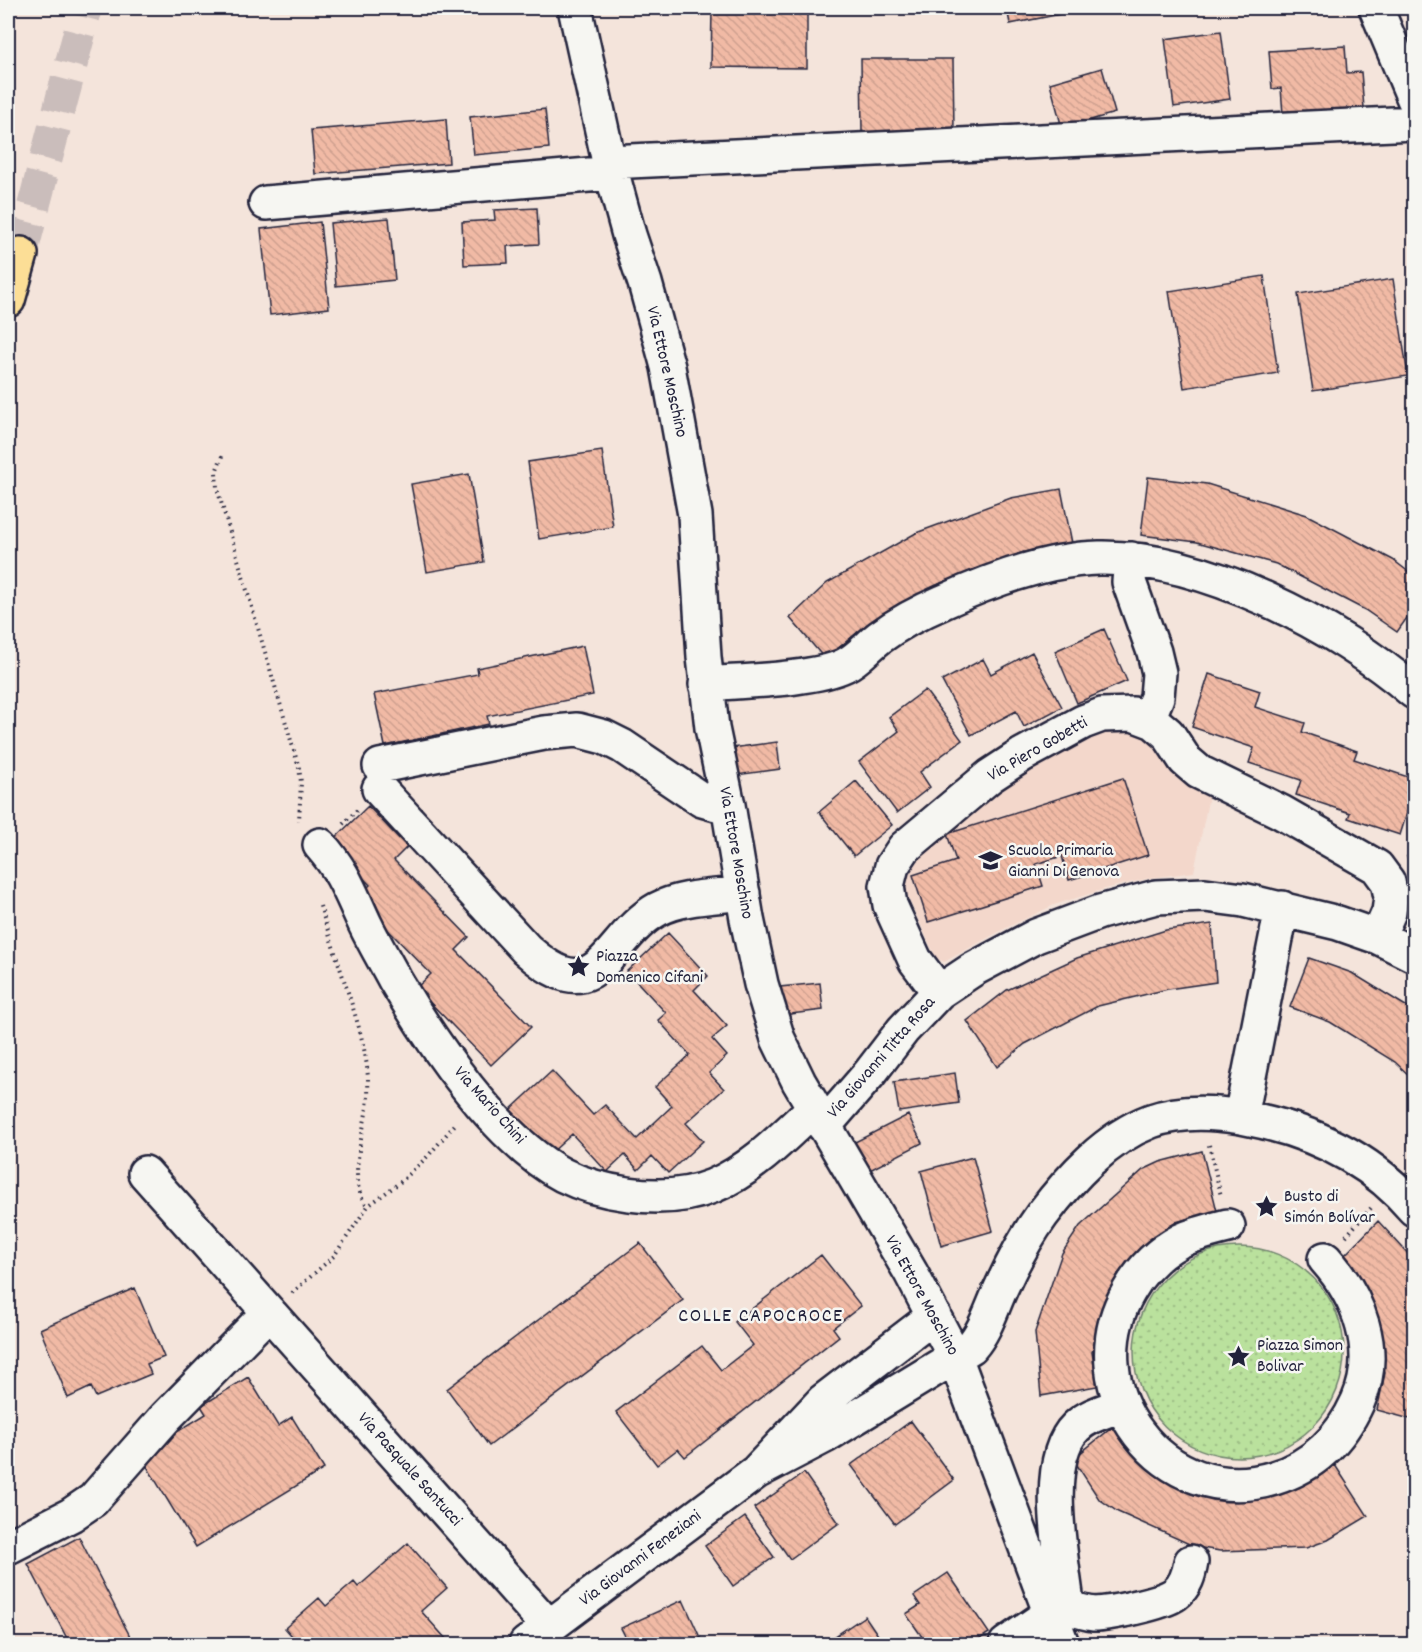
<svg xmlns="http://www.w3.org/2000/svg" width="1422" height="1652" font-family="Dekko,sans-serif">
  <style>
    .built { fill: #f3d7cb }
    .grass { fill: url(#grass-dots); stroke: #6e826c; stroke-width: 1.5 }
    .building { fill: url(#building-back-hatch); stroke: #22223b; stroke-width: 1.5 }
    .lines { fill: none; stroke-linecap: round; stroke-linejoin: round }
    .highway-tunnel { stroke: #cabdbb; stroke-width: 33; stroke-dasharray: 33 16; stroke-linecap: butt }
    .minor-casing { stroke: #22223b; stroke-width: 38 }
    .highway-casing { stroke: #22223b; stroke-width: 38 }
    .path { stroke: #22223b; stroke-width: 4; stroke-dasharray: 1.5 4.5; stroke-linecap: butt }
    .minor { stroke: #f6f6f2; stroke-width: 33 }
    .highway { stroke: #fcde96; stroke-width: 33 }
    .labels { text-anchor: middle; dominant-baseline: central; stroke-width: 5; stroke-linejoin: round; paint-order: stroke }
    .street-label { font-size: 18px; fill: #22223b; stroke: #f6f6f2 }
    .poi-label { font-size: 18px; fill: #22223b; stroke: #f6f6f2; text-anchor: start }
    .neighbourhood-label { font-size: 20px; letter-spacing: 1.5px; fill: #22223b; stroke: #f6f6f2 }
  </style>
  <defs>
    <pattern id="grass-dots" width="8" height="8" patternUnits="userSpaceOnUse" patternTransform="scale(1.5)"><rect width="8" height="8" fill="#bae19d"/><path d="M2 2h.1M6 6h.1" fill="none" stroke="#a0c188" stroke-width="1.8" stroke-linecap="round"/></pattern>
    <pattern id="building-back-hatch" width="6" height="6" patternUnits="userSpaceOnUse" patternTransform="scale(1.5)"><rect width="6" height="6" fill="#f1baa5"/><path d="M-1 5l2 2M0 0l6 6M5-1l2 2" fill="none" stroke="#cea08f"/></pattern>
  </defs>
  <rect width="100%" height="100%" fill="#f4e4db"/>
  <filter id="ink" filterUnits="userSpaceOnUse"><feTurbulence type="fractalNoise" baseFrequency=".0167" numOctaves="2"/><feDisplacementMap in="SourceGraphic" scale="12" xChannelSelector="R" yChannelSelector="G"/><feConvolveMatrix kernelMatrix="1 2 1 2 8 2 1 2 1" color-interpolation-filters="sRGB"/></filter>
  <g filter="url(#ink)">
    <path class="built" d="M1117,726L1151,734L1194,786L1209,796L1194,872L1150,878L1105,889L1054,905L1006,928L944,962L936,958L906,893L905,878L915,861L991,795L1049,759L1097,733Z"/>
    <path class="grass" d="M1134 1352a105 105 0 1 1 210 0a105 105 0 1 1-210 0Z"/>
    <path class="building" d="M712,8H807V68L711,67Z
      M1007,8H1085L1086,9L1010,24Z
      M1221,31L1230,99L1174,107L1165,39Z
      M1345,46L1347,73L1361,72L1364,108L1283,114L1281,88L1272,89L1269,51Z
      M861,59H953L954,132H862Z
      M1102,68L1115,113L1062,128L1050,83Z
      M545,109L549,148L474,155L470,117Z
      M446,119L449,163L315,174L311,130Z
      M537,208L539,244L507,246L508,263L464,265L462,222L495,220L494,210Z
      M389,218L395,280L336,286L330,223Z
      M320,222L329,308L270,315L261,229Z
      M1264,276L1278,373L1184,388L1169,291Z
      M1393,279L1408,376L1313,391L1298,294Z
      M602,451L613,527L539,539L528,462Z
      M469,474L484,562L427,572L411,484Z
      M1148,477L1207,484L1307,515L1393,560L1414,576V608L1397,632L1365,610L1276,564L1197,542L1141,535Z
      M1061,489L1072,543L1024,552L941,583L859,631L825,659L790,618L827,583L916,533L1011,498Z
      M1104,629L1127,681L1077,703L1055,651Z
      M583,646L593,695L487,716L489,724L385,746L374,694L478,674L477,668Z
      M1032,652L1062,707L1024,727L1016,711L971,735L942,681L983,659L991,674Z
      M1209,674L1260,691L1255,707L1305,723L1302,732L1357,751L1354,759L1414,779V791L1400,835L1348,818L1350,813L1296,795L1301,780L1249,763L1254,748L1192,727Z
      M925,690L962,740L920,772L930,787L897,813L859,762L899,731L889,717Z
      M777,742L780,769L729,776L725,749Z
      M1123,778L1148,855L1069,880L1062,856L1036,864L1043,886L928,922L913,875L956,861L947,834Z
      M856,781L892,825L854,856L819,812Z
      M368,806L407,847L394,860L469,937L456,950L531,1027L491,1065L416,988L431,974L357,898L370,885L330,843Z
      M1212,924L1216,982L1168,989L1098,1006L1025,1044L997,1067L967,1021L1007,990L1077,958L1166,930Z
      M668,933L708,976L694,990L727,1026L712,1039L727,1056L709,1073L724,1089L686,1123L703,1141L668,1173L652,1156L638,1170L625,1155L607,1172L572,1134L550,1154L510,1110L552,1071L593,1115L605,1105L637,1139L672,1106L655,1087L690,1055L658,1020L666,1013L627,971Z
      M1309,958L1352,973L1414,1011V1080L1395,1062L1330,1022L1290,1007Z
      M820,983L823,1010L783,1015L780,987Z
      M955,1073L959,1103L899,1112L894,1082Z
      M908,1115L922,1143L868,1171L853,1143Z
      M1202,1151L1217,1211L1176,1222L1118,1274L1092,1352L1097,1386L1041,1396L1035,1332L1062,1253L1080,1226L1143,1170L1160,1162Z
      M973,1157L993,1231L941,1246L921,1171Z
      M1378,1221L1414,1260V1420L1377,1410L1385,1373L1366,1295L1338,1262Z
      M640,1243L683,1300L489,1446L447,1389Z
      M821,1255L861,1306L833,1328L839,1336L685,1457L678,1449L657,1465L616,1412L702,1346L721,1370L753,1345L735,1322Z
      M135,1288L164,1357L147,1364L151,1374L96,1397L91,1387L68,1398L40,1329Z
      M248,1377L278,1426L292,1417L324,1469L196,1547L140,1455L206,1414L201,1406Z
      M911,1421L954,1480L895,1524L851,1465Z
      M1119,1422L1220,1489L1300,1484L1335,1465L1368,1516L1328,1540L1306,1548L1220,1551L1196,1547L1118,1512L1099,1499L1073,1459Z
      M804,1473L839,1523L790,1559L754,1508Z
      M745,1517L774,1557L733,1586L705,1546Z
      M79,1537L134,1644H70L28,1564Z
      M408,1543L447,1588L421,1611L446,1639L440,1644H299L285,1628L319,1598L326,1606L354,1582L358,1587Z
      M948,1573L989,1633L972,1644H927L906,1614L920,1605L914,1596Z
      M683,1600L703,1644H616L627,1640L621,1628Z
      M865,1616L884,1644H830L828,1641Z"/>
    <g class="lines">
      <path class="highway-tunnel" d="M21,254L86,8"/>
      <defs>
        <path id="minor" d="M575,8L609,162L629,235L645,283L668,367L695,515L704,657L712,728L728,805L747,919L761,984L778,1039L799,1082L911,1273L955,1357L1062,1644
          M1376,8L1414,99
          M609,162L1414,123
          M266,203L612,173
          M1131,559L1129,582L1154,652L1159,673L1157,697L1148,719
          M706,684C742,681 814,680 845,665C858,659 868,646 880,637C899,623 922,611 943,602C989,581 1048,559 1099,558C1203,556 1338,626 1414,692
          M380,766L544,733L577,730L604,737L622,746L702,800L716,804L728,805
          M379,789L526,949C600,1016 605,938 658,909C683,896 716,897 743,893
          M320,845C344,872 350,892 365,924C374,943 385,961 395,980C432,1043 497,1140 563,1175C583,1185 606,1191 628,1194C657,1198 686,1197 713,1186C753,1169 783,1137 814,1108
          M939,992L915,960L890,905L887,886L892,866L904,848L990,776L1022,755L1083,722L1102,715L1133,714L1154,722L1168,734L1185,760L1199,772L1281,812L1377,867L1388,882L1391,897L1389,912L1378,937
          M1241,1117L1282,908
          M824,1126L870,1073L903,1030L939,992L972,970L1036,936L1100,912L1156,897L1205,895L1243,900L1338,923L1378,937L1414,955
          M145,1173L550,1628
          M1228,1226C1212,1230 1195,1234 1180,1241C1159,1252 1141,1270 1129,1291C1072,1388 1164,1512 1274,1478C1313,1466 1341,1439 1358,1401C1380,1351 1359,1297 1325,1259
          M756,1472L825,1436L971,1347C986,1330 992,1307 1002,1286C1013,1262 1026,1237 1042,1215C1070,1178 1106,1138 1151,1121C1179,1111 1212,1112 1241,1117C1307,1129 1370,1157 1414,1209
          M8,1547L71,1515L93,1500L166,1417L269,1312
          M1067,1607C1076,1610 1085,1613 1094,1614C1109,1614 1163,1603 1175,1594C1186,1586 1189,1574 1191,1562
          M1053,1618L1062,1614L1067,1603C1062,1558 1041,1461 1076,1427C1088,1415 1106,1411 1121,1405
          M526,1644L756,1472L823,1401L934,1316
          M1006,1644L1051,1613"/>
        <path id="highway" d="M8,300L21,254"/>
      </defs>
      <use href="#minor" class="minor-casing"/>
      <use href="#highway" class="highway-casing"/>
      <path class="path" d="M222,456L216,472L217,488L299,768L301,782L299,821
        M343,824L357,810
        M1407,858L1414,852
        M320,906C329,934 338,962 347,989C358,1024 370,1058 368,1096C367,1127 344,1182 368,1206
        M1209,1145L1221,1196
        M1346,1236L1371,1208
        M292,1293L334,1256L368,1206L403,1180L428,1156L457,1122"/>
      <use href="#minor" class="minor"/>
      <use href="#highway" class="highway"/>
    </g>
  </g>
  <defs>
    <symbol id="school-bare" viewBox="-9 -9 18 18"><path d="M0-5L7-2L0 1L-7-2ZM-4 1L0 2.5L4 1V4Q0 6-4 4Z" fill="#22223b" stroke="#f6f6f2" stroke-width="2.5" paint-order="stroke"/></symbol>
    <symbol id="sight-bare" viewBox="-9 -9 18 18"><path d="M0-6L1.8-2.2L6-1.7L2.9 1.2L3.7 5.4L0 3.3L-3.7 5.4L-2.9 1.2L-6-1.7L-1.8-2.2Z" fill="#22223b" stroke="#f6f6f2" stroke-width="2.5" paint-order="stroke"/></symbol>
  </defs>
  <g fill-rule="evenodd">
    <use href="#school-bare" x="974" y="844" width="33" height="33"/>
    <use href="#sight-bare" x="562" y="950" width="33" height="33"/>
    <use href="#sight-bare" x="1250" y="1190" width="33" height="33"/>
    <use href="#sight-bare" x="1222" y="1340" width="33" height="33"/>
  </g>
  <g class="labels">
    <g class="street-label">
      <text transform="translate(666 372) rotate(77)">Via Ettore Moschino</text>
      <text transform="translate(1038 750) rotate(-30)">Via Piero Gobetti</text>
      <text transform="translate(735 853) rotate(80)">Via Ettore Moschino</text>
      <text transform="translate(882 1058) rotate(-49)">Via Giovanni Titta Rosa</text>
      <text transform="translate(489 1106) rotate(48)">Via Mario Chini</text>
      <text transform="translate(921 1296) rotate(61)">Via Ettore Moschino</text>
      <text transform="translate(409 1470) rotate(48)">Via Pasquale Santucci</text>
      <text transform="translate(641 1559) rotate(-37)">Via Giovanni Feneziani</text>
    </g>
    <g class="poi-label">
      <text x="1008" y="851">Scuola Primaria<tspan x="1008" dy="21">Gianni Di Genova</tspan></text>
      <text x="596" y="957">Piazza<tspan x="596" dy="21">Domenico Cifani</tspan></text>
      <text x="1284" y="1197">Busto di<tspan x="1284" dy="21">Simón Bolívar</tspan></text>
      <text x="1257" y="1346">Piazza Simon<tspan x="1257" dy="21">Bolivar</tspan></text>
    </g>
    <g class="neighbourhood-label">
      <text x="761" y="1317">COLLE CAPOCROCE</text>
    </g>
  </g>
  <rect width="1422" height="1652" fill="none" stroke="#f6f6f2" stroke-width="30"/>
  <rect x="15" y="15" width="1392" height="1622" fill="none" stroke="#22223b" stroke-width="2" filter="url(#ink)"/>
</svg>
